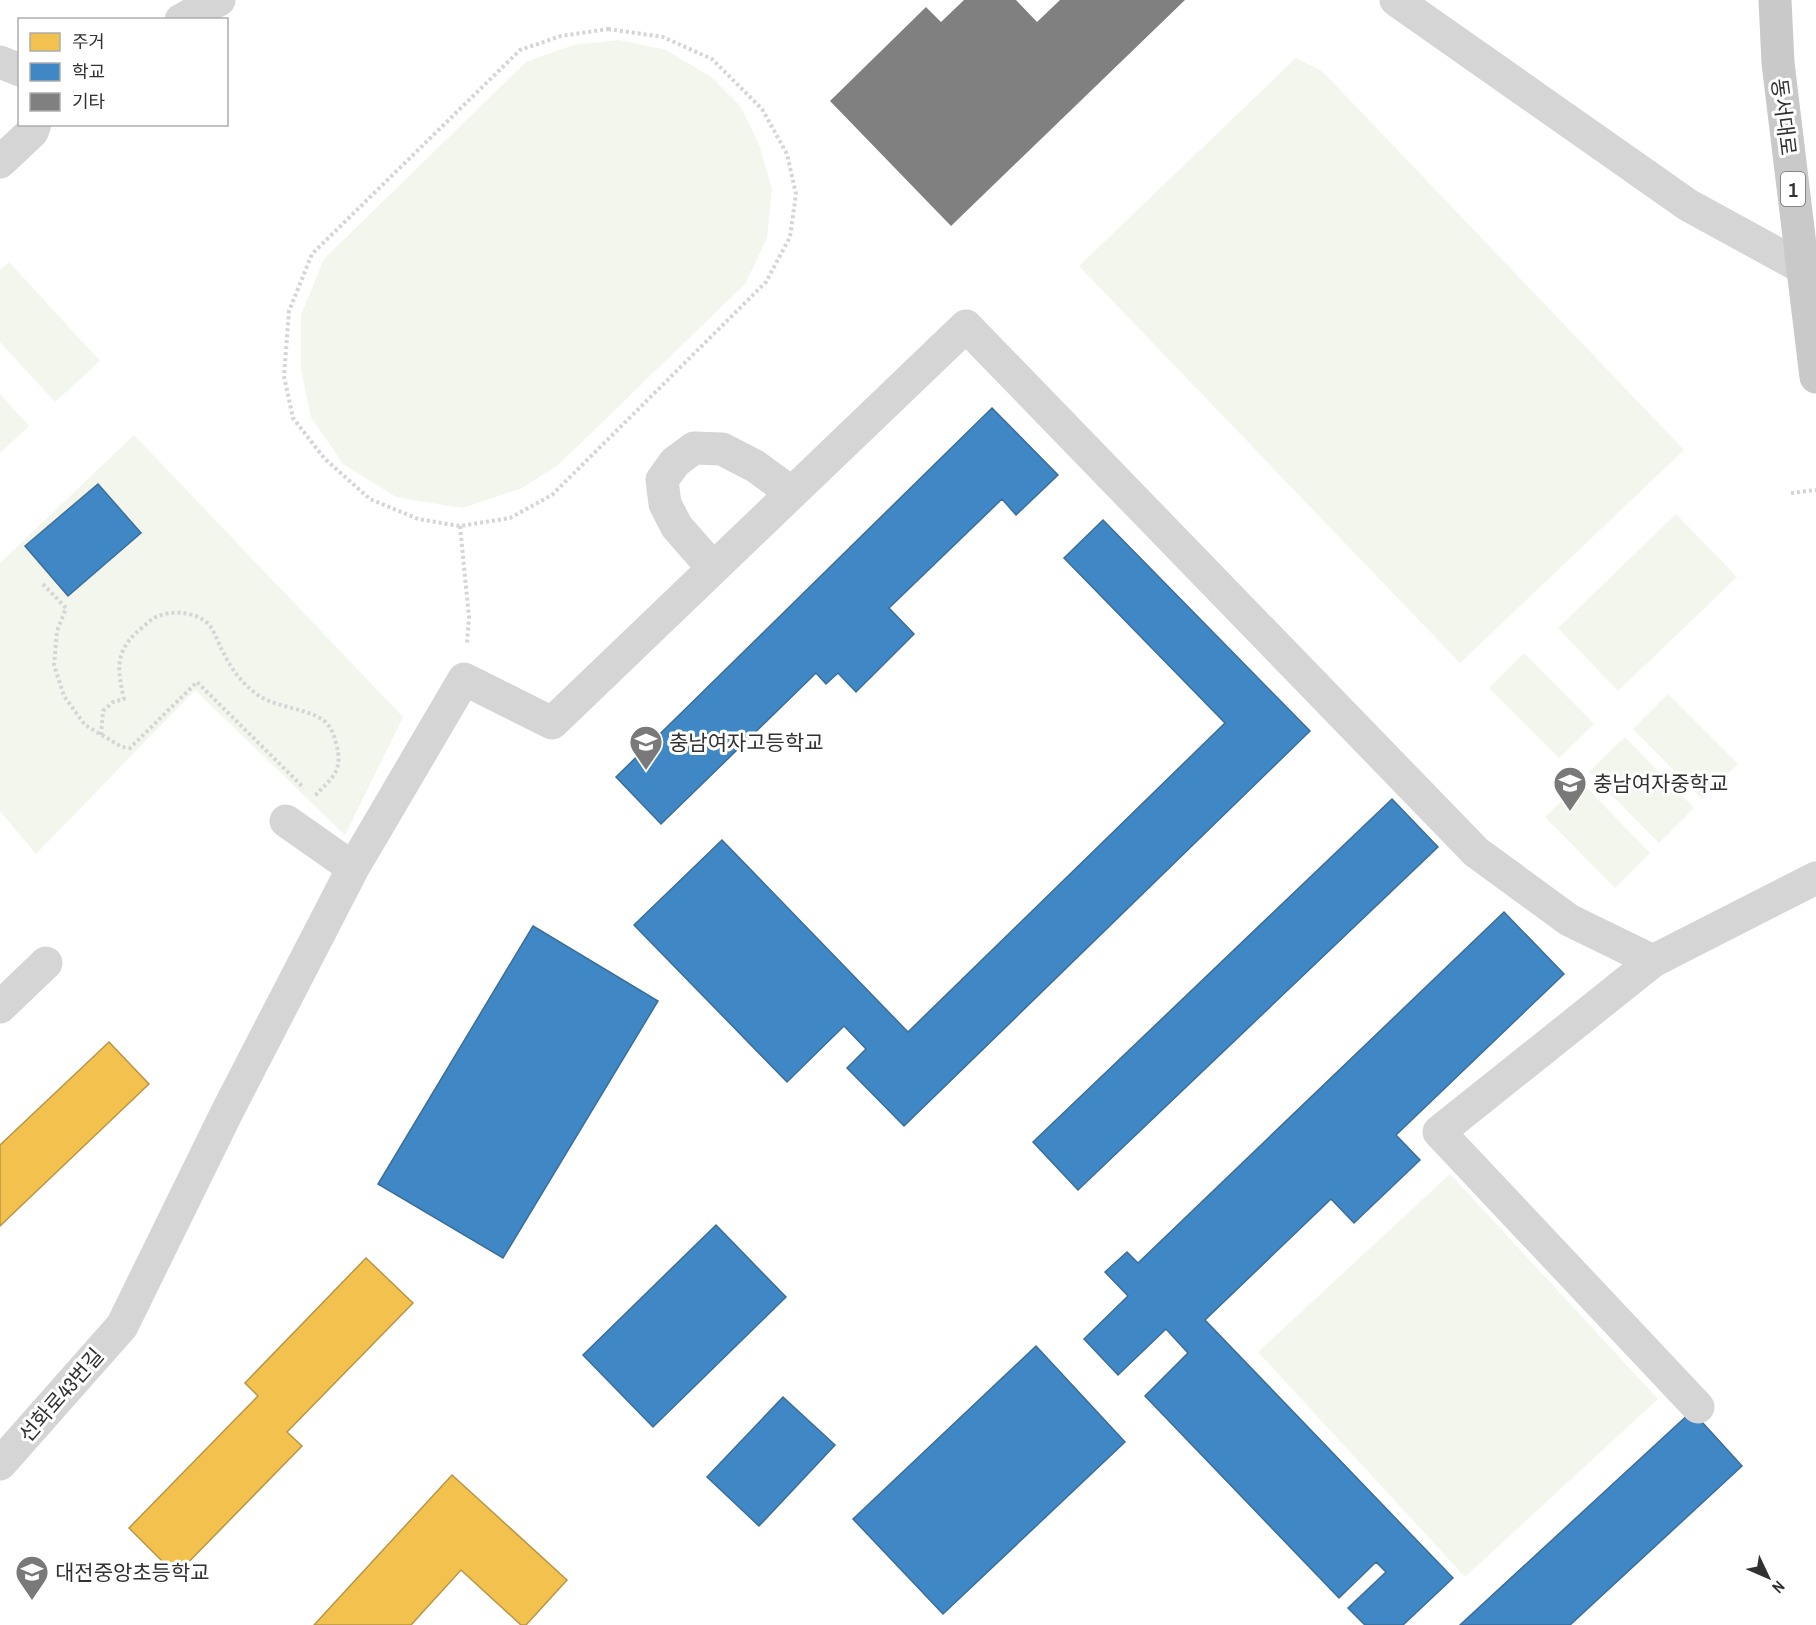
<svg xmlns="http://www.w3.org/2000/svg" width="1816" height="1625" font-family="'Archivo Narrow','Noto Sans KR',sans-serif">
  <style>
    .green { fill: #f2f6ed }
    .homes { fill: #f2c14e; stroke: #b89645; stroke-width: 1.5 }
    .schools { fill: #3f88c5; stroke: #3b6e99; stroke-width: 1.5 }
    .building { fill: #808080 }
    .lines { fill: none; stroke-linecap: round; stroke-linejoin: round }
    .path { stroke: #d5d5d5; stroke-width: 4; stroke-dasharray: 3 3; stroke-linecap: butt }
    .minor { stroke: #d5d5d5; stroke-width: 33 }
    .major { stroke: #c9c9c9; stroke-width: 33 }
    .labels { text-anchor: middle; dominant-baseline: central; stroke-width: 6; stroke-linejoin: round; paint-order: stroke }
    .shield { fill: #fff; stroke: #6f6f6f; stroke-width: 1.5 }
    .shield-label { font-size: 20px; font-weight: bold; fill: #313131 }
    .street-label { font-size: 21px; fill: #313131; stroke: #fff }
    .poi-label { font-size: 21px; fill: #313131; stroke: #fff; text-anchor: start }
  </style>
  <rect width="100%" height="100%" fill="#fff"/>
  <path class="green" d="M619,40L666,50L711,77L741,107L760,147L772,189L767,238L745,284L558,465L522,488L462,508L396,497L343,464L311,417L301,369V315L324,259L526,62L573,45Z
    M1296,58L1322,71L1684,450L1460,663L1079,266Z
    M9,262L100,361L55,402L0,342V270Z
    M0,394L29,426L0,453Z
    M134,435L403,717L345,835L195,690L36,854L0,811V563Z
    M1676,514L1737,577L1618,691L1558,628Z
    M1524,653L1594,724L1559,758L1489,688Z
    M1668,694L1738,764L1702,799L1633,729Z
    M1625,737L1694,808L1659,843L1589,772Z
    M1581,782L1650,853L1615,888L1545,817Z
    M1450,1174L1658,1399L1465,1577L1258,1352Z"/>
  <path class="homes" d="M109,1042L149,1084L0,1226V1145Z
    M366,1258L413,1303L287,1432L302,1446L176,1575L129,1528L258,1396L245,1383Z
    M452,1475L567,1580L526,1625H521L461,1570L411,1625H314Z"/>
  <path class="schools" d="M992,408L1058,475L1016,515L1002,499L889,608L914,634L856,692L838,673L826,684L816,673L661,824L616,777Z
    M98,484L141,533L68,596L25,546Z
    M1103,520L1310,731L904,1126L847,1068L866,1049L844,1026L787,1082L634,925L722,840L908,1032L1225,723L1064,558Z
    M1392,799L1438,847L1078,1190L1033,1142Z
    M1504,912L1564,974L1396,1135L1420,1160L1354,1223L1331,1199L1205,1320L1453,1578L1403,1625H1365L1348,1608L1386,1572L1376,1562L1339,1598L1145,1396L1188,1353L1166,1329L1118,1375L1084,1339L1128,1296L1105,1272L1127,1252L1138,1263Z
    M533,926L658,1001L503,1258L378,1184Z
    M716,1225L786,1297L653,1427L583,1355Z
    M1036,1346L1125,1442L943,1614L853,1519Z
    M783,1397L835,1445L759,1526L707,1477Z
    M1692,1411L1742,1466L1570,1625H1460Z"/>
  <path class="building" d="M964,0H1016L1037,22L1060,0H1185L951,226L830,101L926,7L941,22Z"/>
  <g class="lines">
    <path class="path" d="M608,29L663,37L712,59L762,109L787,154L796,194L790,237L766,282L552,495L510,518L460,526L418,519L370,499L324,458L293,418L284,376L289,311L312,254L520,50L561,36Z
      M1791,493L1816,490
      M460,526L469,617L467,643
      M43,584L66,608L57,631L54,665L64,696L85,725L122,747L130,748L197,682L304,788
      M101,735L103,711L113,702L124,699C118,672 114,653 137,632C141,629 146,624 151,620C166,609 197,610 210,626C215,633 218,642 222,650C230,667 240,681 255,693C274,708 304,707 323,720C330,725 334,734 336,743C344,772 332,777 314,797"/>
    <path class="minor" d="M1396,0L1688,205L1803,268
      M181,20L219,0
      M0,62L20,70
      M0,162L32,132L35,124
      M713,568L677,527L665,504L662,480L675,462L694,448L722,449L755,466L792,493
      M286,821L353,868
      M1653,961L1439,1132L1698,1407
      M0,1007L46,963
      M0,1464L122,1326L228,1110L353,868L464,679L552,723L966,326L1476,852L1569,920L1653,961L1816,878"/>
    <path class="major" d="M1775,0L1778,63L1816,377"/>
  </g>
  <defs>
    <symbol id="school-pin" viewBox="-11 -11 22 30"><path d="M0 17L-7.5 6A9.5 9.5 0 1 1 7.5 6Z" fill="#797979" stroke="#fff"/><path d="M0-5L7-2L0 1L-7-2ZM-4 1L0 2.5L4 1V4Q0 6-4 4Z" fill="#fff"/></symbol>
  </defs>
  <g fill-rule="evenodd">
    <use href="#school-pin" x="627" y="723" width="38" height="52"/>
    <use href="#school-pin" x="1551" y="764" width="38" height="52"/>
    <use href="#school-pin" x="13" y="1553" width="38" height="52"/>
  </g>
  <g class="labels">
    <rect class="shield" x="1781" y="172" width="24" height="34" rx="4.5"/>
    <g class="shield-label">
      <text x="1793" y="189">1</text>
    </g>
    <g class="street-label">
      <text transform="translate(1784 117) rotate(83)">동서대로</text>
      <text transform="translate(61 1395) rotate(-49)">선화로43번길</text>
    </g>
    <g class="poi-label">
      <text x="669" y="742">충남여자고등학교</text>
      <text x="1593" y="783">충남여자중학교</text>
      <text x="55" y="1572">대전중앙초등학교</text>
    </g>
  </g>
  <rect x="18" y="18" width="210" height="108" fill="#ffffff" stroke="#adadad" stroke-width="1.5"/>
  <rect x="30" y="33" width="30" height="18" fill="#f2c14e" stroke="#adadad" stroke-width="1.5"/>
  <text x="72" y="48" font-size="18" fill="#313131">주거</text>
  <rect x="30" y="63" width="30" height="18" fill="#3f88c5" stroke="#adadad" stroke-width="1.5"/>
  <text x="72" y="78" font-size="18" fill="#313131">학교</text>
  <rect x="30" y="93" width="30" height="18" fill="#808080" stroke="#adadad" stroke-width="1.5"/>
  <text x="72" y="108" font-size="18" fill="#313131">기타</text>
  <g transform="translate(1768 1577) rotate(134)" stroke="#ffffff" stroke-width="4.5" paint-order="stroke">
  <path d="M0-4.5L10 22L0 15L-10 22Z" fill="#313131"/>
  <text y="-9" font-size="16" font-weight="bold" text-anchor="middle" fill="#313131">N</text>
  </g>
</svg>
